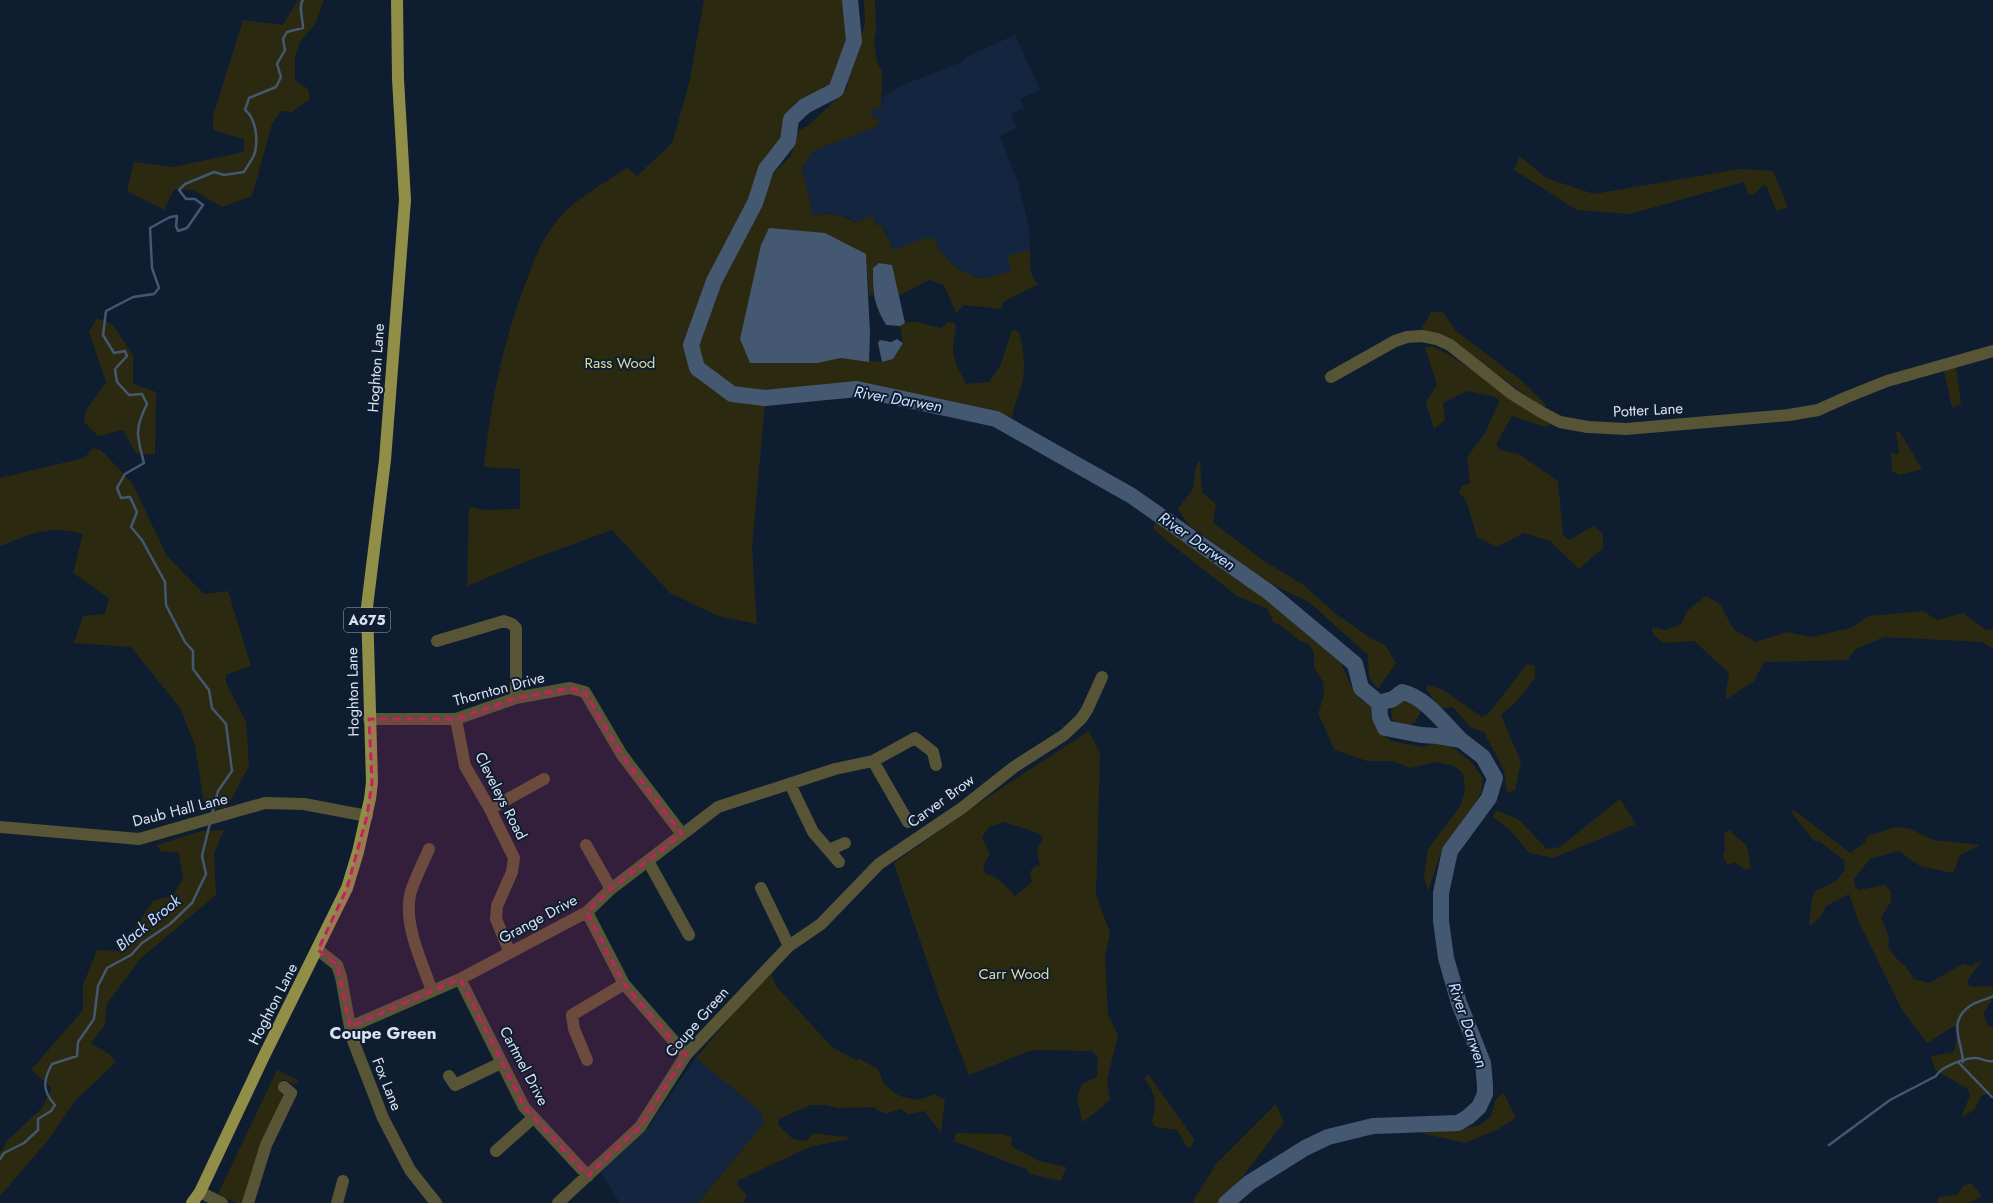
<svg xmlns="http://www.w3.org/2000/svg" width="1993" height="1203" font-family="Jost,sans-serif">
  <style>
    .built { fill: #14263f }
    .green { fill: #2b2a11; fill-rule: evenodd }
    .water { fill: #455871 }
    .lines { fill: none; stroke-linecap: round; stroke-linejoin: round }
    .stream { stroke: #455871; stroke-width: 2.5 }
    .river { stroke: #455871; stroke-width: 16 }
    .minor { stroke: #575535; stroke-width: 12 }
    .major { stroke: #918e48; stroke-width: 12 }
    .marked { fill: #c32262; fill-opacity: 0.2; stroke: #c32262; stroke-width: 3; stroke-dasharray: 8 5; stroke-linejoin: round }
    .labels { text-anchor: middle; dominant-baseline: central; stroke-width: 4; stroke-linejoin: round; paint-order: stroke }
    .shield { fill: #0f1d31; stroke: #9da8b7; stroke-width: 1 }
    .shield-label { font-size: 14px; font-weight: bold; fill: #dae3f1 }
    .park-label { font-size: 15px; fill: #dfdea1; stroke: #0f1d31 }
    .street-label { font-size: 15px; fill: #dae3f1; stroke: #0f1d31 }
    .water-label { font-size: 16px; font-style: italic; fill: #c9defc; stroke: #0f1d31 }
    .quarter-label { font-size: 17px; font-weight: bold; fill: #dae3f1; stroke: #0f1d31 }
  </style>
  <rect width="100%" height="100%" fill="#0f1d31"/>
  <path class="built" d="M1015,35L1040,90L1020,99L1024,108L1011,114L1017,128L1000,136L1018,183L1029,227L1030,249L1022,252L1011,271L987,278L963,273L938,250L935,239L893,251L883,225L877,226L873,215L856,223L848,217L830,213L813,215L802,169L813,151L876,127L880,119L872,118L873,108L881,109L882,98L900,86L962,62L968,56Z
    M696,1057L760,1111L764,1123L698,1203H619L616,1196L600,1172L649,1126Z"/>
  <path class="green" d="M298,0H324L315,24L299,43L295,58V80L308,89L310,99L292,112L281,111L272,124L252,196L222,207L193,190L174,189L164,210L127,191L134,162L173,167L244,152V139L213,130V116L243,20L283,25Z
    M704,0H845L849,40L834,88L805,102L790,118L785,139L763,168L752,202L711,279L688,344L694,371L731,397L765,402L752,548L757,624L718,616L670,593L612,530L535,558L467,586L469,507L486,510L520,509V469L484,467C490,404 503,342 526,282C535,257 543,236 561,216C579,196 605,183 627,168L637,176L672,143L689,84Z
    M864,0H875L876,31L874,41L877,61L882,72L881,109L873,108L872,118L880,119L876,127L813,151L802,169L813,215C829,213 842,213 856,223L873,215L877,226L882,225L893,250L925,238L935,239C941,259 965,278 987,278C994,277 1003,273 1011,271L1008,256L1030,249C1031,262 1027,276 1039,284L1003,302L1001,309L964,305L956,313L944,285L929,280L898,296L892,265L879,263L873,268V296L869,295L866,254L817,363L841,358L882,362L893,359L903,343L900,326C914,316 927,326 941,328L948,322L955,323C957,332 953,339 953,348C953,362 960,372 966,384L989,382L1001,364L1012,330L1019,332C1023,345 1026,370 1022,384C1019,395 1014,405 1012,417L853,383L765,395L732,389L702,367L695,345L717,282L774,173L791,156L797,132L810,124L846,90L865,24Z
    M1520,156L1546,178L1594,194L1740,169L1773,171L1788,207L1776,211L1767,187L1763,185L1753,195L1748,194L1744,182L1630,214L1577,210L1514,170Z
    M1431,312H1443L1456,331L1522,381L1546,405L1544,408L1445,337L1421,330Z
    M97,318L113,325L133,355V384L156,392L155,455L136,453L123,430L98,436L84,422L86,410L106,382L89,332Z
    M1425,347H1434L1450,355L1551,424L1545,427L1512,416L1496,444L1500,450L1519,454L1558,481L1563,535L1569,540L1593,526L1603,534V548L1579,569L1550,541L1524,533L1497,547L1477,537L1466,500L1459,493L1462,486L1470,483L1467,457L1485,433L1499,402L1496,397L1466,391L1443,403L1445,420L1434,429L1426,402L1437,385Z
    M1956,367L1961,404L1952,408L1944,371Z
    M1899,431L1922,469L1900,475L1892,471L1891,452L1898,455L1899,452L1896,432Z
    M93,448L101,450L132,483L167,556L204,594L228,591L251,666L226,675V683L246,722L249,766L227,807L205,810L195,745L180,708L131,647L74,643L83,616L105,614L109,598L73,573L83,534C51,524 30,534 0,546V478L84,458Z
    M1200,461L1202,492L1216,504L1213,522L1261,559L1302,584L1336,614L1369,637L1385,645L1396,663L1378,689L1369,677L1368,655L1309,602L1263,580L1188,524L1178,509L1193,489L1196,466Z
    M1158,520L1173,536L1178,534L1270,600L1339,659L1353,689L1361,700L1373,707L1377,730L1391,741L1424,747L1437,742L1454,748L1470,761L1483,778L1481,793L1462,825L1440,855L1428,891L1424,876L1428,849L1461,805L1465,790L1463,773L1454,766L1436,762L1410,768L1393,761H1367L1335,750C1328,738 1325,726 1318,714L1324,695L1323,682L1314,667V652L1308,643L1300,641L1283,627L1273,622L1268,609L1237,596L1167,541L1153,528Z
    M1706,596L1720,604L1734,630L1756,642L1787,632L1811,637L1851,628L1869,616L1923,611L1937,620L1963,613L1986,630L1993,629V649L1982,642L1884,637L1856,649L1847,660L1764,662L1754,681L1725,700L1729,673L1694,641L1663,643L1653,634L1652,627L1665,630L1681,624L1688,610Z
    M1527,664L1535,666V678L1517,701L1501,715L1521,762L1515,790L1507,793L1504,770L1484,732L1470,727L1453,707L1440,708L1426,689L1428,685L1443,690L1482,717L1489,713Z
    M1404,697L1414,701L1421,711L1415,722L1405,727L1392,719L1391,707L1396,701Z
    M1089,731L1100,753L1096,895L1110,933L1105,957L1108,1015L1118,1035L1107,1080L1110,1099L1100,1109L1082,1122L1077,1097L1082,1084L1097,1077L1098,1058L1092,1051L1032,1050L969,1075L940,1000L894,863L988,797ZM1004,822L1035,832L1043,837L1037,851L1040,866L1036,865L1030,872L1032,882L1015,896C1007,887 999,877 986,874L983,866L990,854L982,837L989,827Z
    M1620,799L1636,824L1553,858L1529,853L1510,830L1493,817L1496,810L1518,819L1547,849L1560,847Z
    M1794,810L1850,853L1865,843L1868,836L1896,827L1910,829L1934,840L1980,845L1960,855L1953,873L1920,866L1899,851L1870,859L1854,879L1855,887L1859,890L1885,885L1891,891V902L1881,917L1889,937L1888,946L1895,957L1906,967L1914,979L1929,983L1963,964L1971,966L1982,960L1967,981L1969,986C1977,988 1984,985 1993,987V999L1983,1013L1988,1026L1993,1027V1093L1982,1095L1974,1110L1961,1118L1970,1095L1967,1088L1935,1070L1931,1056L1954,1052L1958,1029L1954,1026L1927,1043L1902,1010L1858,920L1849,894L1826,906L1820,918L1809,926L1812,899L1815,891L1836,881L1845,870L1844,860L1819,841H1814L1791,812Z
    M224,830L214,853L216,895L141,958L107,1004L105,1025L91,1043L109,1054L116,1062L75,1101L49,1139L0,1196V1153L8,1140L42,1108L52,1088L31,1070L83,1010V985L97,950L119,951L153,901L173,895L183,879L179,853L160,851L157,845L202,831Z
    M1729,830L1747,846L1751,868L1746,870L1734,862L1728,865L1723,857L1725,848L1724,834Z
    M770,970L776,986L832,1047L856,1060L860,1059L878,1069L884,1084L899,1096L918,1100L935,1094L945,1100L941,1133L924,1111L908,1114L900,1109L885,1114L873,1107L840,1108L825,1105H811L779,1119L778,1125L793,1139L806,1141L814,1133C825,1134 834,1137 846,1136L849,1139L810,1147L737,1181L738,1186L747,1195L743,1203H698L764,1123L760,1111L696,1058Z
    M277,1070L298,1080L295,1085L282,1079L279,1085L283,1093L246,1203H236L218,1194Z
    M1148,1074L1194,1139L1191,1148L1187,1147L1177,1130L1155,1127L1152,1121C1158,1105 1155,1093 1145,1079Z
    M1503,1092L1516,1118L1498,1129L1465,1143L1421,1133L1479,1126L1491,1116L1495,1101Z
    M1276,1104L1284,1122L1223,1203H1194L1193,1201L1217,1163Z
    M956,1133L1004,1134L1012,1138L1011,1146L1039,1161L1066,1167L1061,1181L1030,1174L1026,1169L954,1141Z
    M1971,1183L1982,1196L1969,1203H1937L1939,1197L1957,1195L1963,1186Z"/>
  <path class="water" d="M769,228L825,233L866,254L870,334L869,362L841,358L817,363H750L740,339L761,245Z
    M879,263L892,265L905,323L900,326L886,325C873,302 873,294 873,268Z
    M897,339L903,343L893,359L882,362L878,343L880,340L891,342Z"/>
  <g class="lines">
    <path class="stream" d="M212,814L218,791L232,771L226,724L212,708L209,690L193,669V651L185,642L166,605L165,582L142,540L131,527L137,512L130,497L121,498L117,488L125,474L144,463C137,436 134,430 147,404L142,394L129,395L117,382L115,369L127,356L125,351L114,353L103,335L106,311L133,297L154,294L159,288L152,268L150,228L170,217L177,216L176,226L178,231L187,228L203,205L195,199H186L179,190L185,184L214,172L224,175L244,172C247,166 254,158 255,152C258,139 256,118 245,110L249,98L276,87L281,77L277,64L285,50L283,39L287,32L303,28C303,19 298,6 303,0
      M1963,1062C1962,1041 1947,1022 1970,1006C1977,1001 1986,1000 1993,996
      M1959,1063L1992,1097
      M1829,1145L1890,1100L1936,1076C1941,1067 1964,1058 1975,1058C1981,1057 1986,1063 1993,1061
      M0,1159L4,1153L24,1143L38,1130V1119L51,1111L55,1105C42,1091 43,1080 52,1064L77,1056L78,1042L94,1019L98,986L107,968L131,955L142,943L170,924L192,903L206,874L202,856L210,823"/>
    <path class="river" d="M850,0L854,41L836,90L805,106L791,119L788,141L766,169L755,203L714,281L691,345L697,368L732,394L765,398L857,389L996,419L1132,496L1270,593L1355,664L1361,688L1379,703L1380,717L1385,728L1421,735L1438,736L1461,740L1483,757L1495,778L1489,798L1450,851L1441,893V921L1446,958L1459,1003L1483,1063L1485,1085V1094L1479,1107L1468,1117L1458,1123L1373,1126L1328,1137L1305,1148L1249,1183L1226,1203
      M1379,703L1393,699L1402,692C1426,697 1444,724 1461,740"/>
    <path class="minor" d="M1331,377L1395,341L1407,337L1422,336L1437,339L1450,345L1512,394L1541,412L1560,422L1588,427L1626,429L1789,415L1818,410L1847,397L1887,381L1993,351
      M437,641L504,621L512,624L516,628V698
      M369,719H456L516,698L570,688L585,692L622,755L682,834
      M456,719L465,766L490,809L514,858L512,872L497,906L496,919L510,953
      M873,761L908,822
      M790,784L813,832L839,862
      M490,809L544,779
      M0,827L139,839L265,803L304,804L367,816
      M586,845L611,889
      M429,849C423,863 414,880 410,895C404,926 422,962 432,991
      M829,850L845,843
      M648,861L689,935
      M761,888L789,946
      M587,912L624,984L686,1055
      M318,950L337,965L341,977L352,1038L383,1118L410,1170L436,1203
      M460,979L524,1107L588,1176
      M350,1027L460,979L587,912L611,889L718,807L835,769L873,761L915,738L933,752L936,765
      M587,1060L574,1029L572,1015L624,984
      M449,1076L455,1085L501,1063
      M496,1151L533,1118
      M200,1192L222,1203
      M248,1203L266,1145L291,1093L284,1087
      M337,1203L343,1181
      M558,1203L640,1127L686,1055L789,946L821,924L879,864L962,808L1014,767L1064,735L1081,719L1087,710L1102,677"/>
    <path class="major" d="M192,1203L200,1192L264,1056L347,888L358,852L370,799L372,782L367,607L385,460L405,200L398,79L397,0"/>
  </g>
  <path class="marked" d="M570,688L585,692L622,755L682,834L611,889L587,912L624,984L686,1055L640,1127L588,1176L524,1107L460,979L350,1027L337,965L318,950L347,888L367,816L372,782L369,719H456L516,698Z"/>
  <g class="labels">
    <rect class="shield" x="344" y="608" width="46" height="24" rx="3"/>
    <g class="shield-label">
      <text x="367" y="620">A675</text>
    </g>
    <g class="park-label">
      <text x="620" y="363">Rass Wood</text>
      <text x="1014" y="974">Carr Wood</text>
    </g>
    <g class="street-label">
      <text transform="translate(376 368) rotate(-86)">Hoghton Lane</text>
      <text transform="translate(1648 410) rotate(-3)">Potter Lane</text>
      <text transform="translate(499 689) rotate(-15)">Thornton Drive</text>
      <text transform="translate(353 692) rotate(-91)">Hoghton Lane</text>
      <text transform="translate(501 796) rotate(63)">Cleveleys Road</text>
      <text transform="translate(941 801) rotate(-36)">Carver Brow</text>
      <text transform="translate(180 810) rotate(-14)">Daub Hall Lane</text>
      <text transform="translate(538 919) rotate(-28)">Grange Drive</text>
      <text transform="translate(273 1004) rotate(-63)">Hoghton Lane</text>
      <text transform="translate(697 1022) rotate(-49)">Coupe Green</text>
      <text transform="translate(524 1066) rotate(62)">Cartmel Drive</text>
      <text transform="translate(387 1084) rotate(68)">Fox Lane</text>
    </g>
    <g class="water-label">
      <text transform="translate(898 399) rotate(10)">River Darwen</text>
      <text transform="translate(1197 541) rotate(35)">River Darwen</text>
      <text transform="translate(148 923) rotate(-39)">Black Brook</text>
      <text transform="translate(1468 1025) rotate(71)">River Darwen</text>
    </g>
    <g class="quarter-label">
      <text x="383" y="1033">Coupe Green</text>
    </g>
  </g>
</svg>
